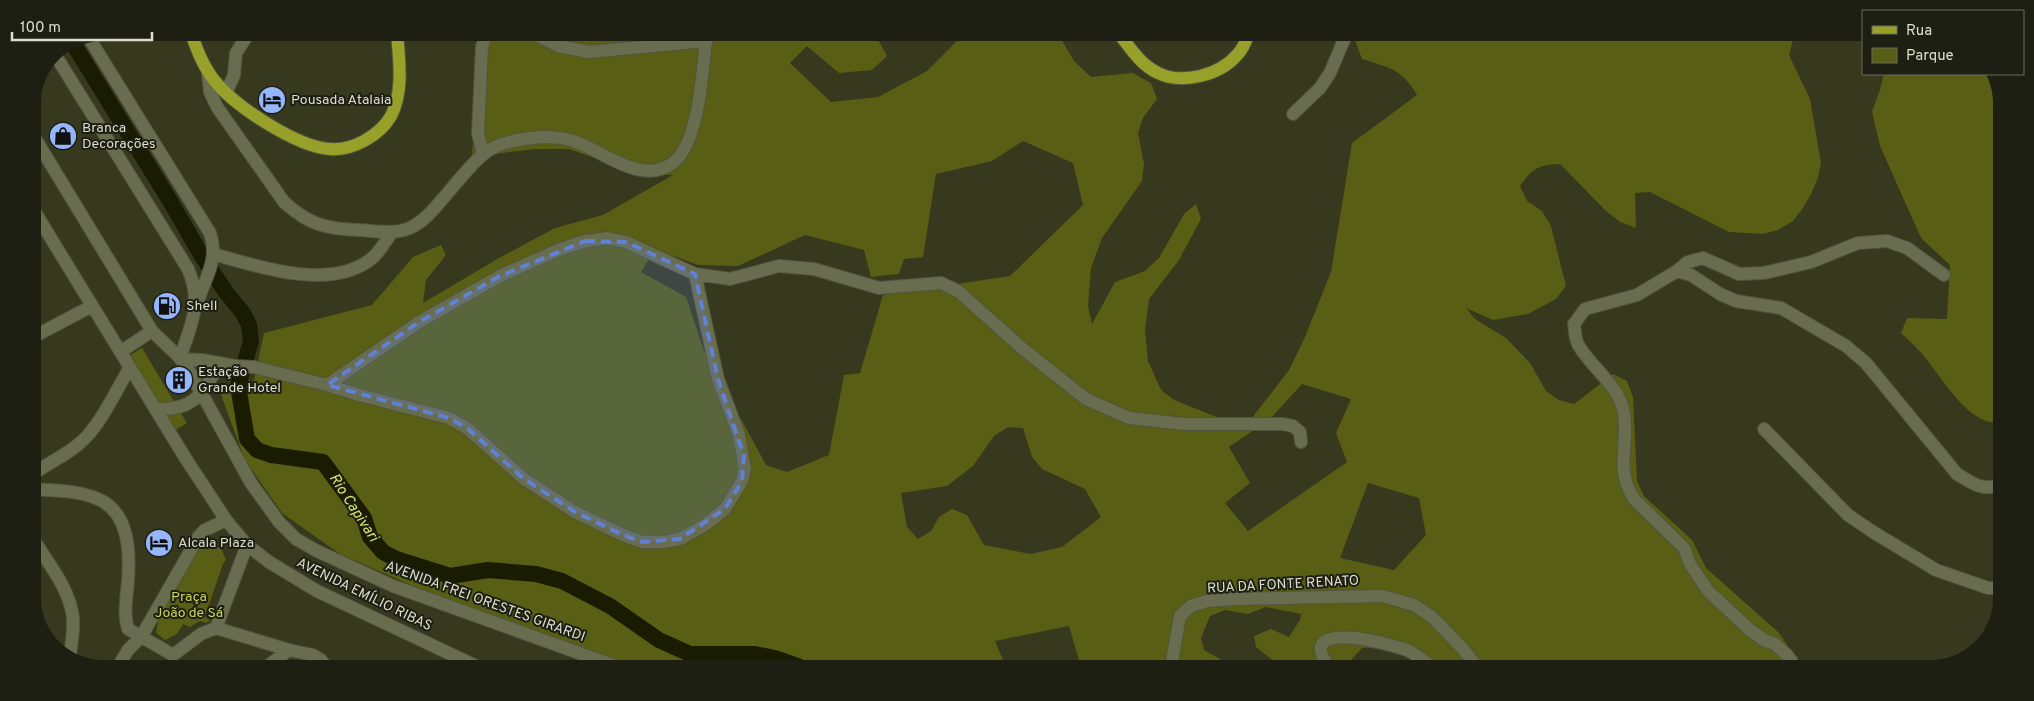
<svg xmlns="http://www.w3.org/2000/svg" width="2034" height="701" font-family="Overpass,sans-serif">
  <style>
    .green { fill: #585e14; fill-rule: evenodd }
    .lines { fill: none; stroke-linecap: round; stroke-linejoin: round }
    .river { stroke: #191c00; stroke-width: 16 }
    .minor-casing { stroke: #52553d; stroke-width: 14 }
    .major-casing { stroke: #52553d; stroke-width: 14 }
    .minor { stroke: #696d4f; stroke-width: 12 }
    .major { stroke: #97a029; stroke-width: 12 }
    .marked { fill: #6081d4; fill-opacity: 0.2; stroke: #6081d4; stroke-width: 4; stroke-dasharray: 10 6; stroke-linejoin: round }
    .labels { text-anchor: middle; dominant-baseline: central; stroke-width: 4; stroke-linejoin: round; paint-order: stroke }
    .poi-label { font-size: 14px; fill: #dcdfce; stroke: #1d1f13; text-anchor: start }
    .street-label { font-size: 14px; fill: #dcdfce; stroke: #1d1f13 }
    .park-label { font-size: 14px; fill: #cad759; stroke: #1d1f13 }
    .water-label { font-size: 15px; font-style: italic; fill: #dbe86b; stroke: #1d1f13 }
  </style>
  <rect width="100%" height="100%" fill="#36391d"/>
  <path class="green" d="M470,33L875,34L887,56L872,70L839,73L807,46L790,63L831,102L878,97L927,71L964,34H1058L1074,61L1091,77L1133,73L1151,83L1157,99L1143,118L1138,133L1144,164L1142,181L1102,238L1091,268L1088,306L1092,324L1115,282L1145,271L1159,258L1184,214L1196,204L1201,219L1179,260L1149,299L1145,330L1148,361L1161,390L1174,400L1234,424L1249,422L1289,370L1305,337L1331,272L1352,143L1417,95C1401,68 1390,68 1362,59L1353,35L1796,36L1793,40L1789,55L1810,99L1821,163L1818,178L1811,194L1803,208L1793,221L1778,230L1763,234L1729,232L1650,192L1635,193L1636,228L1620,222L1606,211L1560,164C1538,165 1533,168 1520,186L1527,201L1542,211L1551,226L1566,286L1556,299L1528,314L1493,320L1466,308L1475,319L1506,338L1530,363L1546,391L1559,400L1574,404L1613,374L1627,381L1633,397L1637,481L1644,496L1692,540L1706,568L1778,632C1787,643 1793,654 1795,668L1419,667L1410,655L1379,647L1362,648L1351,660L1353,667H1281L1256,647L1254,636L1271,629L1289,637L1300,620L1301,614L1266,607L1248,614L1225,610L1210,616L1201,638L1204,650L1234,667H1081L1069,626L995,641L1006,667L772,666C761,655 733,655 721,666H638L516,631L340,554L282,513L245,460L220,392L253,385L264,333L372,305L413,257L441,245L446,255L426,280L423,303L499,258L555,228L603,215L673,175L637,173L569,149H534L472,157L479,35ZM1023,141L1073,163L1083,205L1010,276L883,295L860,373L844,375L829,455L787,472L766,465L704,351L686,297L641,272L655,249L698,265L738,266L805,235L864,250L871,277L899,274L904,259L923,257L936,174L992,161ZM1302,384L1351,399L1336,433L1347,462L1248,531L1225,503L1250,483L1229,447L1270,419ZM1008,427L1023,428L1032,457L1042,469L1085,489L1101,517L1062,547L1031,554L984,545L967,515L952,509L939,517L931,531L918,539L907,527L901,493L947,486L973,466L994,436ZM1368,483L1419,498L1426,535L1394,570L1340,558Z
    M1884,74H1992L2001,98L1998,212L2001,214L1999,422C1970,428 1940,375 1923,355C1916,347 1909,340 1901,333L1907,318L1947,319L1950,265L1921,238L1880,146L1872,112L1880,90Z
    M142,348L187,423L174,431L129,356Z
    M202,543L221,548L226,560L223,564L205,616L210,621L206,623L200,621L190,627L183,624L177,634L165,640L156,633L159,617Z"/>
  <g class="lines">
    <path class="river" d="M74,45L170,201L200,253L225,291L243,313L249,325L251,341L238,386L247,439L257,450L271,455L323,462L364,518L370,537L383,552L396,559L450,576L488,570L536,574L562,581L610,606L659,640L690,654H755L775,658L798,666"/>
    <defs>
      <path id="minor" d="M533,33L558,46L589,52L706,41
        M89,38L210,233C219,259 206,276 198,301
        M54,53L188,269C203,304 191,324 180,358
        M208,73L210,92L217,107L284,202C308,224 325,229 359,230C373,231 389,234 404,230C419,226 430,214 439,203C452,189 471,163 485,153C499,142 525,138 542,137C553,137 567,138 576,142C605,152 643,187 674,162C699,141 702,74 706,41L710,34
        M226,93L234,75L236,53L249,33
        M1293,114L1320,88L1330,73L1346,35
        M33,135L152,331L180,358L191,374L251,483L279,522L296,539L317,551L393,586L615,666
        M483,154L478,133L482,47L486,33
        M33,209L186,459L226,520L247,545L269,562L317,591L476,666
        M214,254C258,267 331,291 371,259C380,252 385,242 392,232
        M1677,271L1688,262L1703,258L1739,274L1764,273L1811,262L1858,243L1887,241L1907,248L1944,275
        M33,337L92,306
        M120,352L152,331
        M181,359L202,360L235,366L254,367L327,385L419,322L500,276L558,250L585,241L608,238L626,242L695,274L730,279L779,266L814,269L879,288L941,283L958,291L1023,349L1086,399L1129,418L1184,424H1283L1293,426L1300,432L1301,442
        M327,385L359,395L449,418L468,429L524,479L575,512L623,535L642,542H664L680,539L705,525L725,509L742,481L745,469L739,435L718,379L695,274
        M155,409C195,411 201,394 220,364
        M1764,429L1848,515L1873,532L1936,570L1988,588H1998
        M33,474C48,463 67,455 81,442C100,426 117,389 130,367
        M33,489C53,491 78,490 98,499C129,512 130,551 128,580C127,596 123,613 128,629L173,655L201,634L216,628
        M33,539C48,563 70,589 73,618C74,631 71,645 70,657
        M216,628L289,650L313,655L321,660L325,665
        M216,628L247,545
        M119,665L128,650L141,637L199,536L205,530L226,520
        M269,665L289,650
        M1171,667L1180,616L1191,606L1207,601L1235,599L1383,596L1414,605L1432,617L1463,649L1478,668
        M1329,667C1293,618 1387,643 1407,650C1416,654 1425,662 1433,668
        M1792,668L1791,660L1787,655L1775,644L1764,640L1750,630L1708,591L1690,564L1684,548L1634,499C1613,466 1631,442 1623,409C1617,384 1592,368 1579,346C1575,341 1575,331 1574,324L1585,309L1637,295L1677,271L1691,275L1720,294L1736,301L1781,308L1846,346L1866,363L1957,474C1969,481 1984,493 1999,484"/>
      <path id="major" d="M191,33C197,50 203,66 214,80C234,106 297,147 330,149C353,151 380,135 391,116C404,91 399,59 397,33
        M1120,35C1131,49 1141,65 1158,73C1182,85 1220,75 1237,55C1242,50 1246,41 1248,35"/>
    </defs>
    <use href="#minor" class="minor-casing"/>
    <use href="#major" class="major-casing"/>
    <use href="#minor" class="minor"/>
    <use href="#major" class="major"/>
  </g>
  <path class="marked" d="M585,241L626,242L695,274L718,379L744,456L742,481L725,509L680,539L642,542L623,535L575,512L524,479L468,429L449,418L327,385L419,322L500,276Z"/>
  <defs>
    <symbol id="hotel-disc" viewBox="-11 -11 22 22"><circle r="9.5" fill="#95b6fd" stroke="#1d1f13"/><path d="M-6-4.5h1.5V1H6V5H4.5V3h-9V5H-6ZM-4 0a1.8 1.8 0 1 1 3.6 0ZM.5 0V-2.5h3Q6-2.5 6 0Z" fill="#111"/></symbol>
    <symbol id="shop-disc" viewBox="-11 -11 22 22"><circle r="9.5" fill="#95b6fd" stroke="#1d1f13"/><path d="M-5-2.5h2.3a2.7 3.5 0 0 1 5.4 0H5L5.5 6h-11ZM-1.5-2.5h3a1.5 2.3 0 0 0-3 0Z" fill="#111"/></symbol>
    <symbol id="fuel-disc" viewBox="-11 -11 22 22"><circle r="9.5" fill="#95b6fd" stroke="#1d1f13"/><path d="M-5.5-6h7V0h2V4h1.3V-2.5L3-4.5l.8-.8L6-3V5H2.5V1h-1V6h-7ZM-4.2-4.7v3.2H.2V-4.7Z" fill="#111"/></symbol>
    <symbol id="building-disc" viewBox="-11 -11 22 22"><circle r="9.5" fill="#95b6fd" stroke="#1d1f13"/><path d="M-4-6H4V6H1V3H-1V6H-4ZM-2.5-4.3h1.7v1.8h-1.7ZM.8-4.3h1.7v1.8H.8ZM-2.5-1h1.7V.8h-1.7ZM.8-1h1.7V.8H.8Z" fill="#111"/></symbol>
  </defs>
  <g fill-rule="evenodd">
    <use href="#hotel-disc" x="256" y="84" width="32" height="32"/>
    <use href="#shop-disc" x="47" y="120" width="32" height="32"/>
    <use href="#fuel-disc" x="151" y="290" width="32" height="32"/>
    <use href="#building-disc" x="163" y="364" width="32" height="32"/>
    <use href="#hotel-disc" x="143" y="527" width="32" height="32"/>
  </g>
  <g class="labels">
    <g class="poi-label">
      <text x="291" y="100">Pousada Atalaia</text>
      <text x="82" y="128">Branca<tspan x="82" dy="16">Decorações</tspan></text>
      <text x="186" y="306">Shell</text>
      <text x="198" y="372">Estação<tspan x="198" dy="16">Grande Hotel</tspan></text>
      <text x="178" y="543">Alcala Plaza</text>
    </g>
    <g class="street-label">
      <text transform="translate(1283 585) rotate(-3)">RUA DA FONTE RENATO</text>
      <text transform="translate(364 595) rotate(26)">AVENIDA EMÍLIO RIBAS</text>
      <text transform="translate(485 602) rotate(20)">AVENIDA FREI ORESTES GIRARDI</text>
    </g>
    <g class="park-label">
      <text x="189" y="597">Praça<tspan x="189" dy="16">João de Sá</tspan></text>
    </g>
    <g class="water-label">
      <text transform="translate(353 508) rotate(57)">Rio Capivari</text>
    </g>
  </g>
  <path d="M0 0H2034V701H0ZM103 41H1931A62 62 0 0 1 1993 103V598A62 62 0 0 1 1931 660H103A62 62 0 0 1 41 598V103A62 62 0 0 1 103 41Z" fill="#1d1f13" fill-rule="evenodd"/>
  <rect x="1862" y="10" width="162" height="65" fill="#1d1f13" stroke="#696c5e"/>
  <rect x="1872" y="26" width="25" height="8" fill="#97a029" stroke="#696c5e"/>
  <text x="1906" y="35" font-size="15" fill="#dcdfce">Rua</text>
  <rect x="1872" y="48" width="25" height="15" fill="#585e14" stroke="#696c5e"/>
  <text x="1906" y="60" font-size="15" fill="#dcdfce">Parque</text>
  <path d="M12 32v8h140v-8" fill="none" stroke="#dcdfce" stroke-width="2.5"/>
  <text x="20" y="32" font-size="15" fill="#dcdfce" stroke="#1d1f13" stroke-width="4" paint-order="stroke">100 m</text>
</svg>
